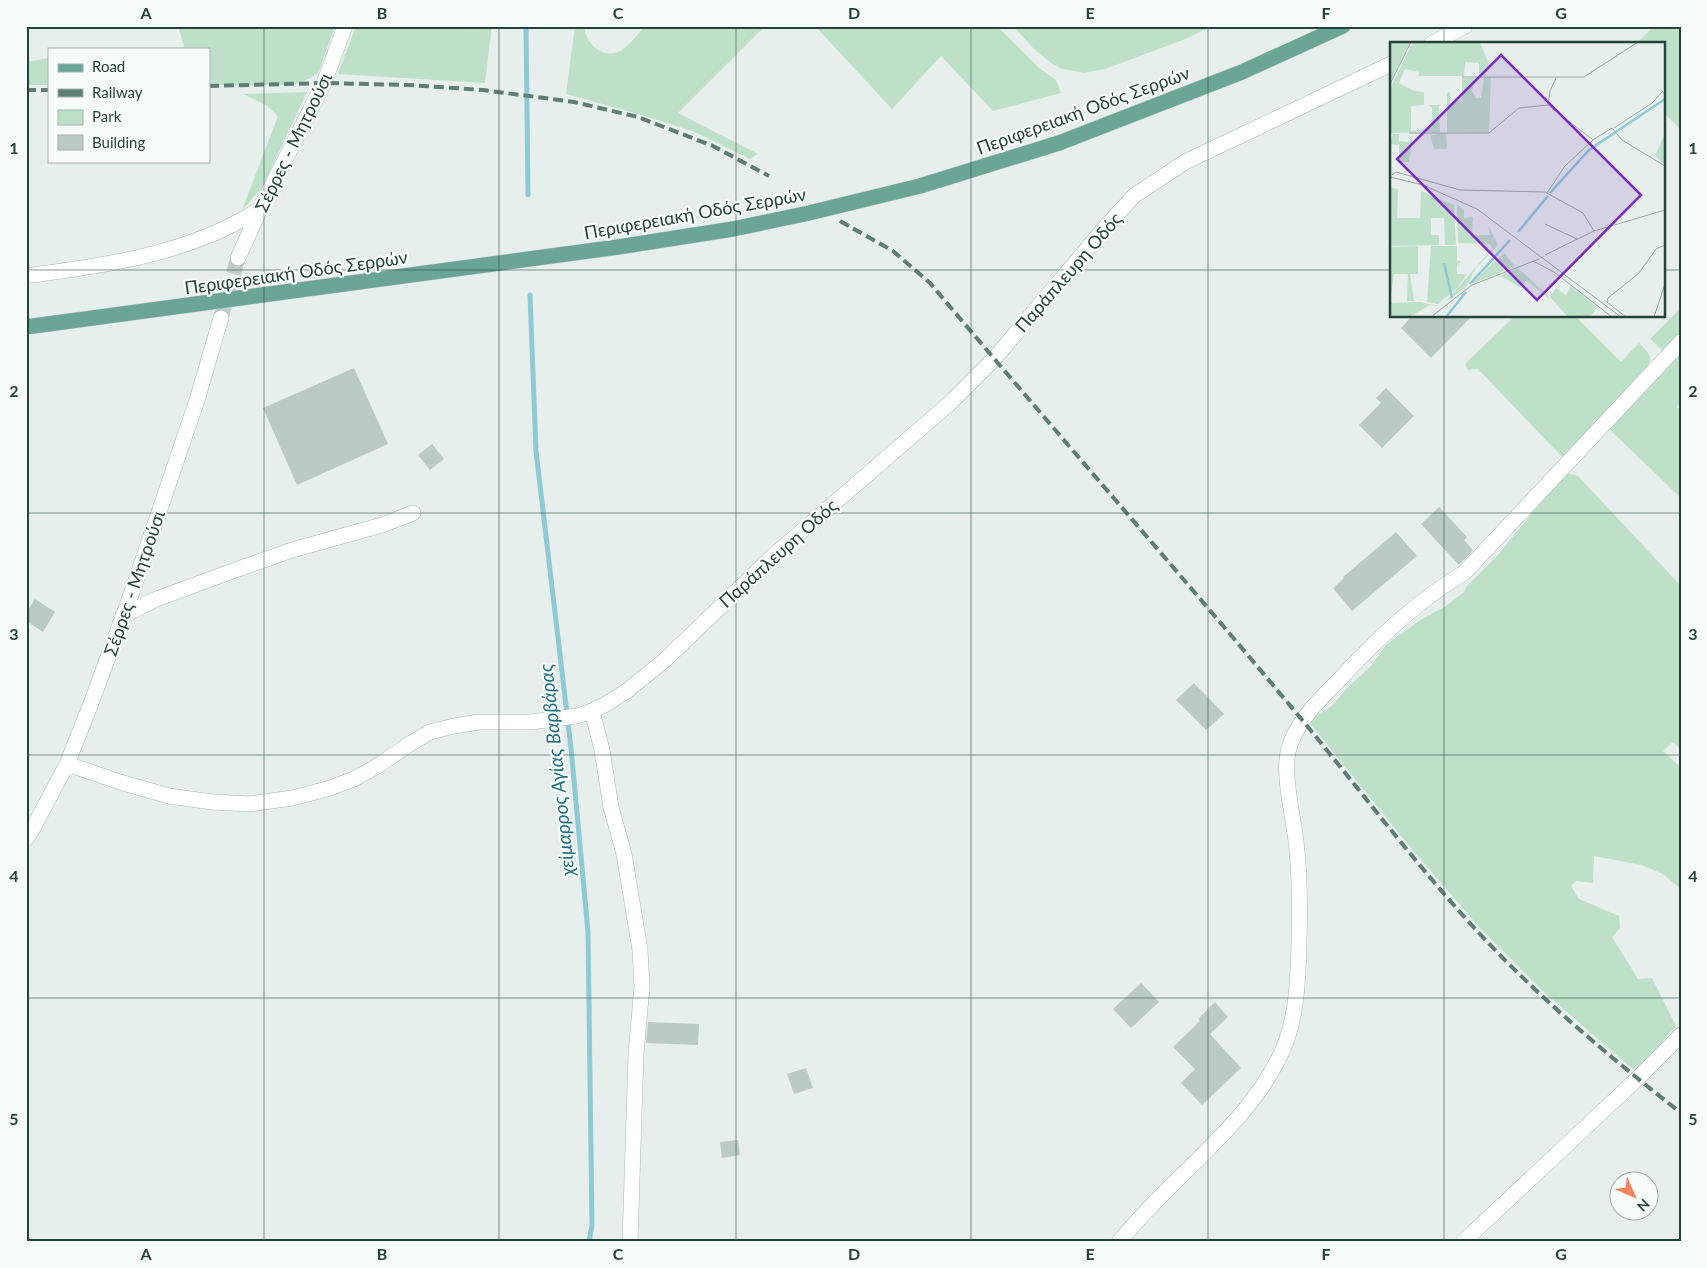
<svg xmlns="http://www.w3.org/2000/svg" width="1707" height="1268" font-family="Lato,sans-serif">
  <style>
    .green { fill: #bfe0c8 }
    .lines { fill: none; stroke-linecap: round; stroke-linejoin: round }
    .stream { stroke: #8ec9d4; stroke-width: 5 }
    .building { fill: #bbcac4 }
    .secondary-tunnel { stroke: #bfccc8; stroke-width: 15; stroke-dasharray: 15 8; stroke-linecap: butt }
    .street-casing { stroke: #a8b8b2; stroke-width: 16 }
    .secondary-casing { stroke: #a4bbb3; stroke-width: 16 }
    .primary-casing { stroke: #c2cac8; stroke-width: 16 }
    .street { stroke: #fff; stroke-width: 15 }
    .secondary { stroke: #fff; stroke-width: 15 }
    .primary { stroke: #6aa596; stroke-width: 15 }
    .rail { stroke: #5f7d75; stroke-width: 4; stroke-dasharray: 10 5; stroke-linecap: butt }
    .grid { fill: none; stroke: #24423a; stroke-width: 1; stroke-opacity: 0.55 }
    .labels { text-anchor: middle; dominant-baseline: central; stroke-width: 4.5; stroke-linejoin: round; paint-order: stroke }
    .street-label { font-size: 18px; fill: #24423a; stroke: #f7fbf9 }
    .water-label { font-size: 19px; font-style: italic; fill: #1c6f80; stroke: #f7fbf9 }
    .inset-river { fill: none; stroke: #8ec9d4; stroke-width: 2.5 }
    .inset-road { fill: none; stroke: #98aaa4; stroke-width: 1 }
    .view { fill: #7b2cbf; fill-opacity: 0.15; stroke: #7b2cbf; stroke-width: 2.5 }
    .inset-edge { fill: none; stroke: #24423a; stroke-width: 2.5 }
    .neatline { fill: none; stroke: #24423a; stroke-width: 2 }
    .grid-label { font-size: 16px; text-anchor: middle; font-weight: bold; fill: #24423a }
  </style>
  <rect width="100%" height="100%" fill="#e6efeb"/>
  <path class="green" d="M178,26H335L319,71L313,77L292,85H209V49H181L184,46Z
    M356,26H492L485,83L338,74Z
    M575,26H584C585,44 605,62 623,49C631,43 638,34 645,26H765L678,113L758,154L750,159L695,132L642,115L566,94Z
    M815,26H997L1039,68L1056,80L1061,93L993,111L941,56L892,109Z
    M1013,26H1213L1183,40L1105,69L1084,73L1062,69L1051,63L1033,48Z
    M1654,26H1681V130L1663,112V44H1636Z
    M49,58V85H26V62Z
    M307,92L262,188L242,210L278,116L266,105L243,94Z
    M1681,308V336L1666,351L1662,350L1650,339Z
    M1515,316H1575L1621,362L1639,343C1645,350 1653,354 1649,364L1564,459L1478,369L1468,370L1465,364Z
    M1681,352V403L1677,407L1681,410V498L1607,427Z
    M1565,473L1578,476L1681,586V750L1673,742L1663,751L1681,768V889L1663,874L1641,865L1594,856L1593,883L1576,881L1571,886L1579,899L1619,916L1620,928L1612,937L1638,979L1652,978L1676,1026L1636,1072L1545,993L1479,927L1405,841L1310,723L1315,716L1332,706L1347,688L1370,667L1387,644L1422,619L1446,606L1464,592L1467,586L1497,556Z"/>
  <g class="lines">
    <path class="stream" d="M526,26L528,195
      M530,295L536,451L571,748L588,932L592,1225L589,1242"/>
  </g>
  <path class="building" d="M1412,316H1472L1431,358L1401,328Z
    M354,368L388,444L297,485L263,408Z
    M1386,388L1414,416L1382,448L1359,425L1381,403L1376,398Z
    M432,444L444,459L430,470L418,455Z
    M1439,507L1467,537L1464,540L1473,550L1459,565L1421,524Z
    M1396,532L1417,556L1352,611L1333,588L1344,578L1343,577Z
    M35,599L55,612L43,632L26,621V613Z
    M1194,683L1224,714L1206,730L1176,700Z
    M1141,983L1159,1002L1131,1028L1113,1009Z
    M1215,1002L1228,1017L1210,1034L1241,1068L1202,1105L1181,1083L1195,1069L1173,1047L1200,1021L1198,1019Z
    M648,1022L699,1024L698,1045L646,1043Z
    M806,1068L813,1088L794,1094L787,1074Z
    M738,1140L740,1155L722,1158L720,1142Z"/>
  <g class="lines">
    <path class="secondary-tunnel" d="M221,318L238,258"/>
    <defs>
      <path id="street" d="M123,616L154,600L227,573L292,550L382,525L413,513
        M592,711L602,750L611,807L624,854L640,950L642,987L636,1053L630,1242
        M1119,1242C1168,1180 1244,1129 1279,1058C1297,1023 1298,981 1299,943C1300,909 1300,875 1296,841C1293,816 1283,776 1288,752C1294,724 1319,700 1339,680C1377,639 1417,601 1465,572L1681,342
        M1463,1242L1637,1079L1681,1035"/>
      <path id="secondary" d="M1431,44L1465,26
        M238,258L260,209L324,83L345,26
        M26,276C106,265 191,254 260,209
        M67,764L120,782L169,796L212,802L250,804L292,798L327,789L354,779L379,765L408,745L430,732L454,726L479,722H531L577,716L592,711L608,703L628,690L665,660L772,557L950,403L994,359L1108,224L1135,195L1185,162L1391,64
        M26,839L32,830L67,764L90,706L132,592L197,400L221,318"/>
      <path id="primary" d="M26,327L618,247L733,229L809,213L920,186L1059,143L1242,72L1343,26"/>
    </defs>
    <use href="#street" class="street-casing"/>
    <use href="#secondary" class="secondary-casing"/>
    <use href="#primary" class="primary-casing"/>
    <use href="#street" class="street"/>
    <use href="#secondary" class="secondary"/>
    <use href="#primary" class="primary"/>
    <path class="rail" d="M209,86L324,83L409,85L483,90L574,102L638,117L713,146L769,176
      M26,90H49
      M840,221L893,251L930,283C1053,429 1180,573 1303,721C1361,791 1416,865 1479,933C1541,1000 1610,1057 1681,1113"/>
  </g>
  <path class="grid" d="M264,26V1242M499,26V1242M736,26V1242M971,26V1242M1208,26V1242M1444,26V44M26,270H1391M1663,270H1681M1444,316V1242M26,513H1681M26,755H1681M26,998H1681"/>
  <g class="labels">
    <g class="street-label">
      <text transform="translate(1083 110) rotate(-20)">Περιφερειακή Οδός Σερρών</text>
      <text transform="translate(293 142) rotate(-64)">Σέρρες - Μητρούσι</text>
      <text transform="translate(695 213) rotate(-10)">Περιφερειακή Οδός Σερρών</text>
      <text transform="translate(296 272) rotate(-8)">Περιφερειακή Οδός Σερρών</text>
      <text transform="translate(1068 272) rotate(-49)">Παράπλευρη Οδός</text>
      <text transform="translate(778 553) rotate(-42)">Παράπλευρη Οδός</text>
      <text transform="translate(134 583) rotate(-71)">Σέρρες - Μητρούσι</text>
    </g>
    <g class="water-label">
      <text transform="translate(556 770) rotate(-96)">χείμαρρος Αγίας Βαρβάρας</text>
    </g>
  </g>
  <g transform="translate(1390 42)">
    <rect width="275" height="275" fill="#e6efeb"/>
    <path d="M0,0H20L0,40ZM23,0H90L98,20L99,28L95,27L96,34H89V21L75,20L74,34H28L29,30L15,27L9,41L24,49L34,50V63L21,64V89L42,86V66L39,63H49L50,90L0,91V47ZM101,35L99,91L57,90V51L60,50V61H65L64,56L72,59V36H86L82,49L86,56H91L94,36ZM56,91L57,107H44L40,93ZM275,91V123L265,114ZM3,92H9V99L19,100L23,92L19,120H9V103L0,102ZM0,145L8,147L7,176H30L31,149L64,163L66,203H55L54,176H41V193H49V203L0,204ZM67,163L74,167V176L83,175L82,193H100L98,183L108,203L86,226L75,246L55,260L102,207L100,202L68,201ZM28,204V232H20L24,259H17L18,232H4L0,259V205ZM41,204H67V218L71,220L67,223V232H77L68,245L48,262L37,260ZM114,211L125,224L82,242L96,227ZM128,226L158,254L159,257L139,240L136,239L131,246L111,234ZM181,244L207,265L200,275H178L160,255L166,246L176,253ZM30,260L48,264L40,263L19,275H0V261Z" fill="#bfe0c8"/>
    <path class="inset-river" d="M160,151L199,108L275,57M128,190L158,154M54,221L62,256M80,242L120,198M56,275L76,250"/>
    <path class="inset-road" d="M72,35H194L248,0M0,42L21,0M158,63L160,49L166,36M224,86L262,61L273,49M19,91H99L129,66L158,63L203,98M2,133L6,130L70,148L155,150L193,171L204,189M0,135L33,143L87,167L231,275M157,151L175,124L203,98L222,86L232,98L275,124M155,182L187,197M155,213L204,189L275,168M143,219L164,230L222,275M41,275L82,243L149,217M236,275L217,260L218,256L249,231L266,207L275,203M264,275L275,242"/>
    <path class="view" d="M111,13L251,153L147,258L7,117Z"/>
    <rect width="275" height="275" class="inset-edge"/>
  </g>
  <rect width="1707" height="1268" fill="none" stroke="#f7fbf9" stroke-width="55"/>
  <rect x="48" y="48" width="162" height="115" fill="#f7fbf9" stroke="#a3b1ad"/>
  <rect x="58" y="64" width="25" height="8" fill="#6aa596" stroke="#a3b1ad"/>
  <text x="92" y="72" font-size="15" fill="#24423a">Road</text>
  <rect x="58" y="89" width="25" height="8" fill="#5f7d75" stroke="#a3b1ad"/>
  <text x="92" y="98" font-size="15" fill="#24423a">Railway</text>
  <rect x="58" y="110" width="25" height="15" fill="#bfe0c8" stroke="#a3b1ad"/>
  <text x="92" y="122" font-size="15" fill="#24423a">Park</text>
  <rect x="58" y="135" width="25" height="15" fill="#bbcac4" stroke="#a3b1ad"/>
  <text x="92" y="148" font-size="15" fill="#24423a">Building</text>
  <g transform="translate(1634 1196) rotate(135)"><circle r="24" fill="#f7fbf9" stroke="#a3b1ad"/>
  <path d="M0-4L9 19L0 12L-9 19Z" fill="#f4845f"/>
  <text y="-8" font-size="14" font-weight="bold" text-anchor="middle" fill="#24423a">N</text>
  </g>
  <rect x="28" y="28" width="1652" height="1212" class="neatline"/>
  <g class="grid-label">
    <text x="146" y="19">A</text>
    <text x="382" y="19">B</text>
    <text x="618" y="19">C</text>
    <text x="854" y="19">D</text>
    <text x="1090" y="19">E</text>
    <text x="1326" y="19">F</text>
    <text x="1561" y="19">G</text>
    <text x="14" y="154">1</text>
    <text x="1693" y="154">1</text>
    <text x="14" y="397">2</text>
    <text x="1693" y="397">2</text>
    <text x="14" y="640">3</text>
    <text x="1693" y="640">3</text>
    <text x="14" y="882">4</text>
    <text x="1693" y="882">4</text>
    <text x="14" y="1125">5</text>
    <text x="1693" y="1125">5</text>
    <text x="146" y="1260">A</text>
    <text x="382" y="1260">B</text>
    <text x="618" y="1260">C</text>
    <text x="854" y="1260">D</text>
    <text x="1090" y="1260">E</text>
    <text x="1326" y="1260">F</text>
    <text x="1561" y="1260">G</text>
  </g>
</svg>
